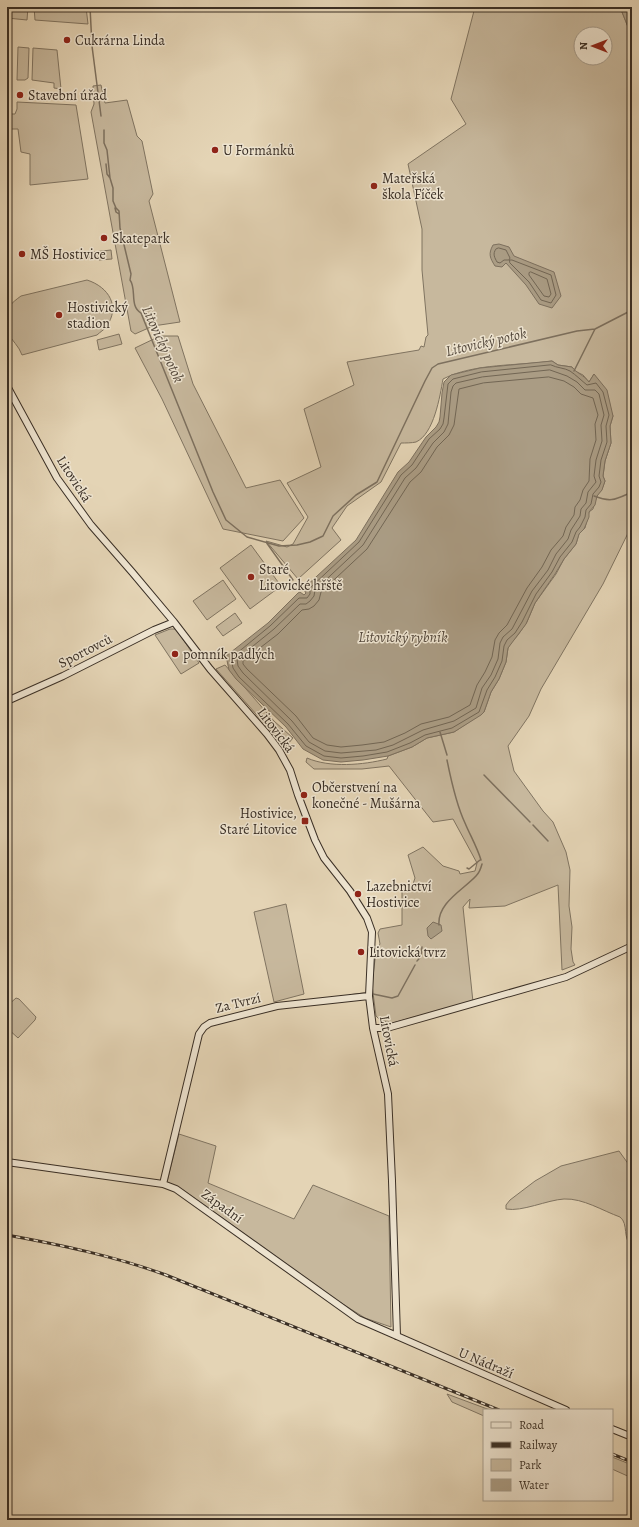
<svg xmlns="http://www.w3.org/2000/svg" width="639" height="1527" font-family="Alegreya,serif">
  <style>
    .green { fill: #c7b89d; stroke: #807461; fill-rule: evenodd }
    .water { fill: #aa9c84; stroke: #7d705e }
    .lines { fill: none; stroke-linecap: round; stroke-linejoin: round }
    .shore { stroke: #726654; stroke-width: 1 }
    .stream { stroke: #7d705e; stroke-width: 1.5 }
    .secondary-casing { stroke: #3a2f25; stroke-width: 8 }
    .secondary { stroke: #ede3cf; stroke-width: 6 }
    .rail-casing { stroke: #3a2f25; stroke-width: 3 }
    .rail { stroke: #ede3cf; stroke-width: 1.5; stroke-dasharray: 4.5; stroke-linecap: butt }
    .poi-dot { fill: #8f2418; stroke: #ede3cf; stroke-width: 1.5 }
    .labels { text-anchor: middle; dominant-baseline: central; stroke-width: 3; stroke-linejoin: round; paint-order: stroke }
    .poi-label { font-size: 14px; fill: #3a2f25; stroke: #ede3cf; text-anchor: start }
    .street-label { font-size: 14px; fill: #3a2f25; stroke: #ede3cf }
    .water-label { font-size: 15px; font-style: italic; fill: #564a3d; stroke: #ede3cf }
  </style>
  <rect width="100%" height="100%" fill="#e4d4b5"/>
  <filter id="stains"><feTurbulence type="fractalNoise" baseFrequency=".005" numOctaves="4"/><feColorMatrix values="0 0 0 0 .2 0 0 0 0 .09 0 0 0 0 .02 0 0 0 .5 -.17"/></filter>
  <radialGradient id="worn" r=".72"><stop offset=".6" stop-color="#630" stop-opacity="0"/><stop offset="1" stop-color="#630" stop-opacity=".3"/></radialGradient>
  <path class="green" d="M7,7H28L27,20L7,18Z
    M34,7H86L88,24L35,20Z
    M475,7H620L632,37V220L629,225L632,226V525L603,584L541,689L529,716L508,746L514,771L543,811L553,822L566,852L570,870L569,906L572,927L571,949L573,962L575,965L562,970L558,885L505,906L469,908L470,899L463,907L473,1002L392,1023L380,1020L376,1016L372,985L376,951L380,944L378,933L380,929L402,925V888L413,884L415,878L408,855L423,847L443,866L459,871L460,874L475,871L477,863L453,819L433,822L389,766L362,769H314L306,762L307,758C330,768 363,765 387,759L388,756L412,747L427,738L454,732L484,712L491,692L499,679L506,662L508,648L511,643L518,635L527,622L535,603L556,574L564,559L576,544L579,534L585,528L589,512L593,509L595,501L598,494L602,489L605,481L603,476L605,461L611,443L610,426L613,416L594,374L589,382L583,375L575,371L572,367L558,365L552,361C518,366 474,363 443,379C440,396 434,434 416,442C412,443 405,443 401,443L381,482L347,506L332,528L341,540L298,579L266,541L287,547L293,544L308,517L287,483L321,467L304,409L354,385L347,362L419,350L421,346L424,347L426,337L428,335L422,270V229L408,164L466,124L451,99ZM581,34H605V58H581Z
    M18,47L29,48L28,78L25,80H17Z
    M33,48L57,50L61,89L54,88V83L32,80Z
    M101,85L105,103L127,100L137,136L142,141L153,194L149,201L180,322L153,326L135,334L131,331L91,112L94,104L93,86Z
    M17,102L76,105L88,179L30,185V154L21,152L18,129H7V114H15L17,109Z
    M111,250L112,259L99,260V257L86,258L85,253Z
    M87,280C109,287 121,307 106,327C104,330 100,332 97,335L22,355C19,346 12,341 8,333C7,329 7,325 7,320C7,307 10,304 21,296Z
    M119,334L122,344L99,350L97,340Z
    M160,336H178L193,384L246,488L280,480L304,518L283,541L223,529L162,399L135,348Z
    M251,545L281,586L250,609L220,568Z
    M223,580L236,599L207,620L193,601Z
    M235,613L242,623L223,636L216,627Z
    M170,629H176L199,663L181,674L155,635Z
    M225,665L274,721L293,738L283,750L272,732L216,669Z
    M286,904L304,994L274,1002L254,912Z
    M16,998L19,999L36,1017L35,1020L18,1038L7,1028V1006Z
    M179,1134L216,1146L208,1183L294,1219L313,1185L389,1216L391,1327L365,1318L338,1301L183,1190L167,1182Z
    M619,1151L632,1169V1246C622,1239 629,1224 620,1217C603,1211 583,1198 564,1199C547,1200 522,1212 506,1209V1205L510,1200L535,1181L561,1166Z
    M447,1394L490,1410H484V1416L452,1402Z
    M612,1457L632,1465V1478L612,1469Z"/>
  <path class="water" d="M620,7H632V37Z
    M499,244L509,247L514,256L554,272L561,296L552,308L539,304L526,285L506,263L502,267L495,266C490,258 488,254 493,245Z
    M552,361L558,365L572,367C576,373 584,375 589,382L594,374L607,390L613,416L610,426L611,443L605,461L603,476L605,481L602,490L597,496L595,505L589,512V517L584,529L579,534L576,544L564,559L555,574L535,603L526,624L508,648L506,662L499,679L491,692L484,712L481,715L454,732L427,738L412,747L388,756L363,760L341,762L323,760L303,749L286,727L236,679L229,670L226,656L268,623L298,593L300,592L304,595L306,593L303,589L356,540L398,472L409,462L426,437L436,427L439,422L440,417L442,393L444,382L451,375L480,368Z
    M433,922L441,925L442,931L431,939L428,936L427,928Z"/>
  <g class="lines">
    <path class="shore" d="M499,248L506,250L510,258L509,260H504L500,263L497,262C495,258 492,254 496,249Z
      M510,260H512L551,275L556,295L551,303L541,300L529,282L510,263Z
      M531,272L547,279L551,294L549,297L544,296L529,275V273Z
      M551,365C557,368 565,368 570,371C576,375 582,381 587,385L596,383L603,392L609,415L606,426L607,442L601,460L599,476L601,482L599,487L593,494L591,504L586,510L585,517L580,527L576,532L572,542L560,557L552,572L536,594L522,622L515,633L507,640L504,646L502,661L495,677L487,690L479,712L452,728L425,735L410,743L387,752L363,756L341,758L324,756L306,746L288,724L239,677L233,668L231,658L270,626L299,598H307L310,594V588L359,542L401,475L412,465L429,439L440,429L443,424L444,418L448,384L453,379L481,372Z
      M550,370L567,376L577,382L585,390H595L599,394L604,415L601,425L602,441L596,460L594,476L596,482L588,492L586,503L581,509L580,516L571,530L568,539L556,554L548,570L532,591L512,629L503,637L500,643L498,659L491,675L482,688L476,708L454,721L423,730L393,745L376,750L341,753L325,751L309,742L292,721L243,673L238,666L237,659L274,629L300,604H306L310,601L314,596L315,590L363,545L405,478L416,468L433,443L444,432L448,424L451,392L453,386L456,383L482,377Z
      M549,377L564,381L574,387L581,394L593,398L598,415L595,424L596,440L590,459L589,481L583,490L580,500L575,507L574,515L566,527L563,536L551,550L542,567L527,588L507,625L499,633L495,640L492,657L485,672L477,685L470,705L449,717L421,724L405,733L384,742L362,745L341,747L327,745L313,738L296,716L247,669L243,664V661L278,634L302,610L309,609L314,606L319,600L321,592L367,549L410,482L421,472L437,447L449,435L454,425L459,389L483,383Z"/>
    <path class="stream" d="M90,7L92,46L101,116
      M104,130V143L107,150L110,178L113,188V201L116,208L119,211L120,228L131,274L130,280C137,289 129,306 141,313L213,492L226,520L247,537L279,546L297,545L310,542L323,536L333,516L356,495L377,482L425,381L432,368L438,364L577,331L595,329L632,310
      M106,164L107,174L110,178
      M115,208L116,212L119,214
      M574,371L595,329
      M594,496C612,503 616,499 632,492
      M266,542L293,580
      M440,732L447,755
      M447,760C451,780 456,804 465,823C470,835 477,847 481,860
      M484,775L530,822
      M533,825L548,841
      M467,868L469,869L480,860
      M439,925C437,903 463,890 476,876C479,873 481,868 482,864
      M417,961C422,957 421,953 422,947
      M373,994L392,998L398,996L415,965
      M350,995L365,993"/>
    <defs>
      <path id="secondary" d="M7,386L57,478L91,525L132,572L174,622L210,669L267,734L279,750L290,770L298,795L315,840L324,858L350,891L367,918L372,932L369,996L373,1028L388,1094L392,1181L397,1336
        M7,701L63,676L154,630L174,622
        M373,1028H387L566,977L632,946
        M7,1162L163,1184L176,1189L358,1319L566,1410
        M163,1184L199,1034L204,1027L210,1023L277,1006L369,996
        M612,1429L632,1437"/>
    </defs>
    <use href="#secondary" class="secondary-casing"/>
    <use href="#secondary" class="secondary"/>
    <defs>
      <path id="rail" d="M7,1235C61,1245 114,1256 166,1275L499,1410
        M612,1454L632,1462"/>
    </defs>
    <use href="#rail" class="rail-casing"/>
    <use href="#rail" class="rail"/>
  </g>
  <g class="poi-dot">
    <circle cx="67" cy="40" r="4"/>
    <circle cx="20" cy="95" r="4"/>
    <circle cx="215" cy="150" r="4"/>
    <circle cx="374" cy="186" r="4"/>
    <circle cx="104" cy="238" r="4"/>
    <circle cx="22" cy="254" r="4"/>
    <circle cx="59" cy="315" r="4"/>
    <circle cx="251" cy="577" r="4"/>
    <circle cx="175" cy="654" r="4"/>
    <circle cx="304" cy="795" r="4"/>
    <rect x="301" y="817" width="8" height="8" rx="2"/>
    <circle cx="358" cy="894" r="4"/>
    <circle cx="361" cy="952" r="4"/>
  </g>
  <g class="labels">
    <g class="poi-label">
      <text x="75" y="40">Cukrárna Linda</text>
      <text x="28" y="95">Stavební úřad</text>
      <text x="223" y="150">U Formánků</text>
      <text x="382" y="178">Mateřská<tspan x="382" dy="16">škola Fíček</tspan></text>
      <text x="112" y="238">Skatepark</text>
      <text x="30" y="254">MŠ Hostivice</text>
      <text x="67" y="307">Hostivický<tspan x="67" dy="16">stadion</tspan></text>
      <text x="259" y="569">Staré<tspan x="259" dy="16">Litovické hřště</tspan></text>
      <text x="183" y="654">pomník padlých</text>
      <text x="312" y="787">Občerstvení na<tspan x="312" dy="16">konečné - Mušárna</tspan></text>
      <text x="297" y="813" text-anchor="end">Hostivice,<tspan x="297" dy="16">Staré Litovice</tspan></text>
      <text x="366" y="886">Lazebnictví<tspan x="366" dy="16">Hostivice</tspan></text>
      <text x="369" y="952">Litovická tvrz</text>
    </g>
    <g class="street-label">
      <text transform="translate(74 479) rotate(57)">Litovická</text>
      <text transform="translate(85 651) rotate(-27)">Sportovců</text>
      <text transform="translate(276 730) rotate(53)">Litovická</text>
      <text transform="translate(238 1003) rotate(-14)">Za Tvrzí</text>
      <text transform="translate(389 1041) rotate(79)">Litovická</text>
      <text transform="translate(222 1206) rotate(36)">Západní</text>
      <text transform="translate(486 1363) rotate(23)">U Nádraží</text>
    </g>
    <g class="water-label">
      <text transform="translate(486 342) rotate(-13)">Litovický potok</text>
      <text transform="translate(163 344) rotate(66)">Litovický potok</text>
      <text x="403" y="637">Litovický rybník</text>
    </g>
  </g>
  <rect width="639" height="1527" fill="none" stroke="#e4d4b5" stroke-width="24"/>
  <rect x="8" y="8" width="623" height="1511" fill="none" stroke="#3a2f25" stroke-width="2"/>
  <rect x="12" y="12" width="615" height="1503" fill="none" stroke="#3a2f25"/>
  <rect x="483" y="1409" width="130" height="92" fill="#ede3cf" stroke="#a59b8b"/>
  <rect x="491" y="1422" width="20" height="6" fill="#ede3cf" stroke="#a59b8b"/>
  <text x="519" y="1429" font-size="12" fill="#3a2f25">Road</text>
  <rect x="491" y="1442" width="20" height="6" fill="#3a2f25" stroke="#a59b8b"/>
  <text x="519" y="1449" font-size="12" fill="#3a2f25">Railway</text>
  <rect x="491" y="1459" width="20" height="12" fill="#c7b89d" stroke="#a59b8b"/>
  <text x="519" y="1469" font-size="12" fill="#3a2f25">Park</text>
  <rect x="491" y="1479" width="20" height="12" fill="#aa9c84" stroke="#a59b8b"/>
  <text x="519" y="1489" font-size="12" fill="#3a2f25">Water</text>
  <g transform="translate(593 46) rotate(270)"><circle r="19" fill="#ede3cf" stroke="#a59b8b"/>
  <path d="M0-3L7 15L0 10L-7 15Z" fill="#8f2418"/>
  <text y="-6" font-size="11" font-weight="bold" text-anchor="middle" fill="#3a2f25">N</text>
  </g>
  <rect width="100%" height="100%" filter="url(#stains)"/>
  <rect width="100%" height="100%" fill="url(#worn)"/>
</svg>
